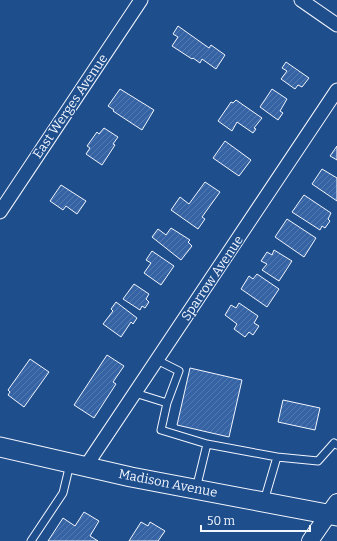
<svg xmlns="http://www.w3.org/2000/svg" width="337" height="541" font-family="Bitter,serif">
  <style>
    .building { fill: url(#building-hatch); stroke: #f2f6ff }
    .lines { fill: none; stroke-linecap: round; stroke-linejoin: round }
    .service-casing { stroke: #f2f6ff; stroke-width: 9 }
    .minor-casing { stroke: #f2f6ff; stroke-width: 15 }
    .tertiary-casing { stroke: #f2f6ff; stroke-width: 18 }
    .secondary-casing { stroke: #f2f6ff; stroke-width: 21 }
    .service { stroke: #1f4e8c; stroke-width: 7 }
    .minor { stroke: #1f4e8c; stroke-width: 13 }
    .tertiary { stroke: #1f4e8c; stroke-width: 16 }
    .secondary { stroke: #1f4e8c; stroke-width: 19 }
    .labels { text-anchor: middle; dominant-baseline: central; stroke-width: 3; stroke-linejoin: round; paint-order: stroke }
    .street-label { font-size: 13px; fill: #f2f6ff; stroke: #1f4e8c }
  </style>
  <defs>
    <pattern id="building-hatch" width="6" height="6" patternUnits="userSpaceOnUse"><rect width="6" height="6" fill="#3563a3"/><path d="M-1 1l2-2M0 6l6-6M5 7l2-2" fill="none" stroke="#537ab1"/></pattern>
  </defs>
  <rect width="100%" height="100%" fill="#1f4e8c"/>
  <path class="building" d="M178,26L209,48L211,45L225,55L216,69L202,59L200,63L193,58L192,59L172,46L178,37L173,34Z
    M286,62L309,78L302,87L298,85L295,89L281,79L287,71L282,68Z
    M120,89L154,110L142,130L113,111L114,110L108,106Z
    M272,89L287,99L280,111L283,113L278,120L260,107Z
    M236,100L262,118L254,128L256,129L253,133L237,122L232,131L218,121L231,102L233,103Z
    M104,128L118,137L113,144L115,145L102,165L86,154L90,148L87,146L97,132L99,134Z
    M225,141L251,160L239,176L213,158Z
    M337,146V160L330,156Z
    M322,169L337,178V201L312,184Z
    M205,182L220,192L202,217L205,219L198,229L171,210L180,197L189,204Z
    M61,185L86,201L77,214L66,206L63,210L50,201Z
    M304,195L331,213L328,219L330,221L325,228L322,226L320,230L292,212Z
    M287,219L316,238L304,257L275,237Z
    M171,228L190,240L188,242L192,246L181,260L152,237L158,229L166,235Z
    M274,250L292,261L279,281L262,270L267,264L261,261L267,252L272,255Z
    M152,251L174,266L161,285L144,273L151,263L146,260Z
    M257,274L279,289L267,307L241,289L249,276L253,279Z
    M134,284L149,294L146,299L149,302L145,308L142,306L140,310L123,299Z
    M116,302L137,318L133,324L131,322L121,337L103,324L113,311L111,309Z
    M239,303L258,316L254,323L259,326L253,335L249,332L245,337L234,329L237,324L225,315L231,305L236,308Z
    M107,355L124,366L113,382L116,384L94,418L74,405Z
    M30,359L49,372L24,407L8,395L10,392L8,390Z
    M190,368L242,380L229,437L177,425Z
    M283,400L320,408L315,430L278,422Z
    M84,512L99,521L90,536L98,541H48L63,518L75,526Z
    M141,522L148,526L150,522L165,531L158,541H129Z"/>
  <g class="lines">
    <defs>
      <path id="service" d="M157,360L179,371L167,403
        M135,393L167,403L161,430L207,444L196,489
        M207,444L277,457L264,501
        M277,457L318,461L334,443L337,445
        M31,541L63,493L70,464"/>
      <path id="minor" d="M301,0L337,25
        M0,212L141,0
        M86,466L337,90"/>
      <path id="tertiary" d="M310,541L337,502"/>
      <path id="secondary" d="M0,447L131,477L337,516"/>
    </defs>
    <use href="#service" class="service-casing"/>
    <use href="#minor" class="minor-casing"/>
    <use href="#tertiary" class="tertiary-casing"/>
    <use href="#secondary" class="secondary-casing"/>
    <use href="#service" class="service"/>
    <use href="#minor" class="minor"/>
    <use href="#tertiary" class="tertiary"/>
    <use href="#secondary" class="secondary"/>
  </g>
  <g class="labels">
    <g class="street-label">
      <text transform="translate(70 106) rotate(-56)">East Werges Avenue</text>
      <text transform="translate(212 278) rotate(-56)">Sparrow Avenue</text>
      <text transform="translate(168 483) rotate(11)">Madison Avenue</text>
    </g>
  </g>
  <path d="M201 525v6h109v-6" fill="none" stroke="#f2f6ff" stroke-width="2"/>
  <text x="207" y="525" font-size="12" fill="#f2f6ff" stroke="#1f4e8c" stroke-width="3" paint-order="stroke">50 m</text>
</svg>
